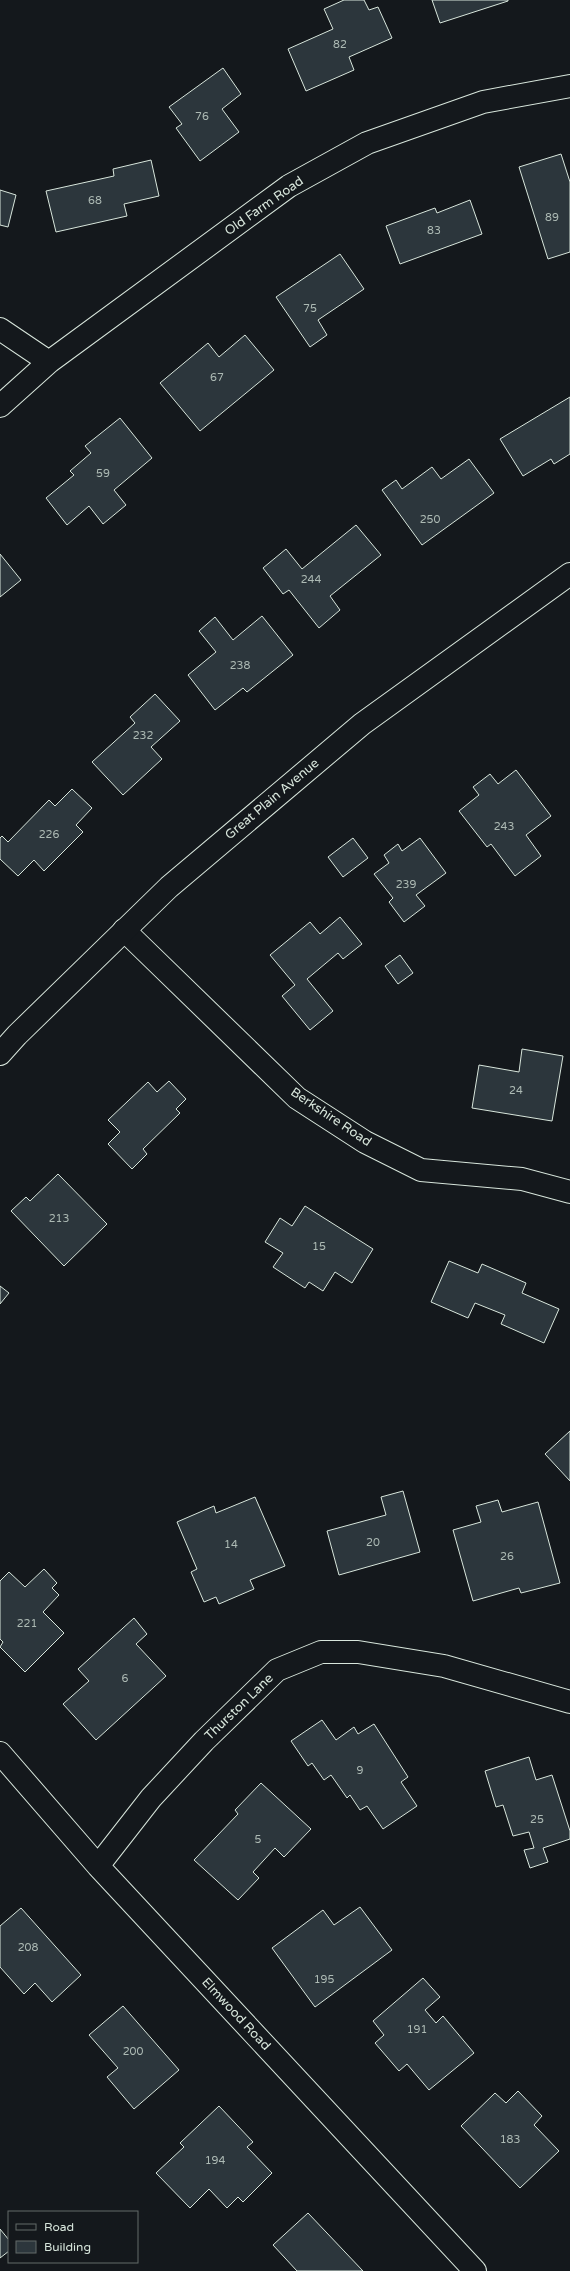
<svg xmlns="http://www.w3.org/2000/svg" width="570" height="2271" font-family="'Varela Round',sans-serif">
  <style>
    .building { fill: #2c363c; stroke: #d8e6dc }
    .lines { fill: none; stroke-linecap: round; stroke-linejoin: round }
    .street-casing { stroke: #d8e6dc; stroke-width: 24 }
    .secondary-casing { stroke: #d8e6dc; stroke-width: 24 }
    .street { stroke: #14181c; stroke-width: 22 }
    .secondary { stroke: #14181c; stroke-width: 22 }
    .labels { text-anchor: middle; dominant-baseline: central; stroke-width: 3; stroke-linejoin: round; paint-order: stroke }
    .number-label { font-size: 11px; fill: #adbab4 }
    .street-label { font-size: 13px; fill: #d8e6dc; stroke: #14181c }
  </style>
  <rect width="100%" height="100%" fill="#14181c"/>
  <path class="building" d="M344,0H364L369,10L378,7L392,38L349,57L354,70L306,91L288,49L333,29L324,9Z
    M432,0H508V1L440,23Z
    M223,68L241,94L222,109L239,132L200,161L176,128L182,124L169,107Z
    M561,154L570,182V252L548,259L519,167Z
    M151,160L159,196L124,204L127,216L56,232L46,191L114,176L113,169Z
    M0,190L16,195L8,227L0,225Z
    M470,200L482,234L400,264L386,226L435,208L437,213Z
    M340,254L364,289L318,320L327,335L310,347L276,297Z
    M245,335L274,370L200,431L160,383L208,343L219,357Z
    M570,397V454L554,464L551,459L523,476L500,439Z
    M120,418L152,458L114,490L126,505L103,524L89,506L67,525L46,498L74,475L70,471L91,453L85,446Z
    M469,459L494,493L422,545L382,490L396,480L402,489L432,467L441,479Z
    M356,525L381,555L330,596L340,610L319,628L289,590L283,594L263,568L286,549L302,569Z
    M0,554L21,580L0,597Z
    M262,616L293,655L247,692L243,688L215,710L188,675L216,652L199,631L215,617L233,640Z
    M155,694L180,721L151,747L162,759L123,795L92,762L135,723L130,717Z
    M516,770L551,816L526,835L541,856L515,876L491,844L487,847L459,811L479,795L473,787L490,774L498,784Z
    M72,789L92,808L76,825L83,832L44,871L34,860L18,876L0,859V838L2,836L8,842L49,800L55,806Z
    M353,838L368,858L343,877L328,857Z
    M420,838L446,873L416,895L425,906L404,922L389,902L393,898L374,874L389,863L384,855L398,844L402,851Z
    M340,917L362,944L343,959L338,953L307,979L333,1011L310,1030L282,996L295,985L270,955L310,922L320,934Z
    M400,955L413,973L398,984L385,966Z
    M522,1049L563,1056L552,1121L472,1108L479,1065L519,1072Z
    M169,1081L186,1099L176,1109L180,1113L143,1149L147,1154L132,1169L108,1144L120,1132L108,1120L148,1082L157,1092Z
    M58,1174L107,1224L64,1266L11,1211L26,1197L30,1201Z
    M305,1206L373,1249L352,1283L335,1272L323,1291L309,1282L305,1288L273,1267L283,1253L265,1242L280,1218L292,1226Z
    M449,1261L478,1273L482,1264L526,1283L522,1293L559,1309L544,1343L501,1324L505,1315L475,1303L468,1318L431,1302Z
    M0,1286L9,1293L0,1304Z
    M570,1431V1481L545,1454Z
    M403,1491L420,1552L339,1575L327,1531L386,1515L381,1497Z
    M255,1497L285,1566L250,1580L254,1589L219,1604L216,1597L204,1602L191,1572L197,1569L177,1522L214,1506L216,1513Z
    M498,1500L502,1512L538,1502L560,1583L521,1593L519,1588L473,1601L453,1530L481,1522L476,1506Z
    M44,1569L57,1583L52,1588L59,1595L43,1612L64,1633L25,1672L0,1647L3,1642L0,1639V1581L9,1572L25,1587Z
    M134,1618L147,1634L136,1644L166,1676L96,1740L63,1704L89,1681L78,1669Z
    M322,1720L336,1740L354,1727L358,1734L374,1724L408,1777L401,1782L417,1806L383,1829L367,1806L360,1810L350,1795L347,1798L331,1775L324,1780L312,1763L308,1766L291,1741Z
    M529,1757L536,1780L552,1775L570,1831V1839L543,1848L548,1862L530,1868L524,1850L534,1848L529,1832L513,1836L503,1805L496,1807L485,1771Z
    M261,1783L311,1829L284,1857L275,1848L253,1872L259,1878L238,1900L194,1860L238,1814L235,1810Z
    M360,1907L392,1950L315,2007L272,1948L323,1910L334,1925Z
    M21,1908L81,1975L52,2002L35,1983L24,1994L0,1967V1926Z
    M423,1978L440,1997L425,2010L436,2023L443,2016L474,2053L429,2090L407,2064L399,2071L375,2043L384,2035L373,2021Z
    M123,2006L179,2070L134,2109L107,2077L118,2068L89,2035Z
    M518,2091L542,2116L534,2125L559,2151L520,2188L461,2126L495,2093L506,2103Z
    M219,2106L253,2142L247,2147L272,2173L243,2202L238,2197L227,2208L209,2189L190,2208L156,2173L184,2147L180,2143Z
    M308,2213L363,2271H297L273,2245Z
    M0,2229L9,2240V2251L0,2258Z"/>
  <g class="lines">
    <defs>
      <path id="street" d="M0,329L49,362
        M0,406L49,362L289,186L367,143L483,102L570,86
        M124,930L297,1098L365,1142L421,1170L522,1179L570,1192
        M0,1753L98,1866L475,2271
        M98,1866L151,1798L204,1741L277,1670L321,1652H358L444,1666L570,1702"/>
      <path id="secondary" d="M0,1054L17,1035L169,887L362,724L570,574"/>
    </defs>
    <use href="#street" class="street-casing"/>
    <use href="#secondary" class="secondary-casing"/>
    <use href="#street" class="street"/>
    <use href="#secondary" class="secondary"/>
  </g>
  <g class="labels">
    <g class="number-label">
      <text x="340" y="44">82</text>
      <text x="202" y="116">76</text>
      <text x="95" y="200">68</text>
      <text x="552" y="217">89</text>
      <text x="434" y="230">83</text>
      <text x="310" y="308">75</text>
      <text x="217" y="377">67</text>
      <text x="103" y="473">59</text>
      <text x="430" y="519">250</text>
      <text x="311" y="579">244</text>
      <text x="240" y="665">238</text>
      <text x="143" y="735">232</text>
      <text x="504" y="826">243</text>
      <text x="49" y="834">226</text>
      <text x="406" y="884">239</text>
      <text x="516" y="1090">24</text>
      <text x="59" y="1218">213</text>
      <text x="319" y="1246">15</text>
      <text x="373" y="1542">20</text>
      <text x="231" y="1544">14</text>
      <text x="507" y="1556">26</text>
      <text x="27" y="1623">221</text>
      <text x="125" y="1678">6</text>
      <text x="360" y="1770">9</text>
      <text x="537" y="1819">25</text>
      <text x="258" y="1839">5</text>
      <text x="28" y="1947">208</text>
      <text x="324" y="1979">195</text>
      <text x="417" y="2029">191</text>
      <text x="133" y="2051">200</text>
      <text x="510" y="2139">183</text>
      <text x="215" y="2160">194</text>
    </g>
    <g class="street-label">
      <text transform="translate(264 206) rotate(-35)">Old Farm Road</text>
      <text transform="translate(272 799) rotate(-40)">Great Plain Avenue</text>
      <text transform="translate(331 1117) rotate(34)">Berkshire Road</text>
      <text transform="translate(239 1707) rotate(-44)">Thurston Lane</text>
      <text transform="translate(236 2014) rotate(47)">Elmwood Road</text>
    </g>
  </g>
  <rect x="8" y="2211" width="130" height="52" fill="#14181c" stroke="#626a69"/>
  <rect x="16" y="2224" width="20" height="6" fill="#14181c" stroke="#626a69"/>
  <text x="44" y="2231" font-size="12" fill="#d8e6dc">Road</text>
  <rect x="16" y="2241" width="20" height="12" fill="#2c363c" stroke="#626a69"/>
  <text x="44" y="2251" font-size="12" fill="#d8e6dc">Building</text>
</svg>
